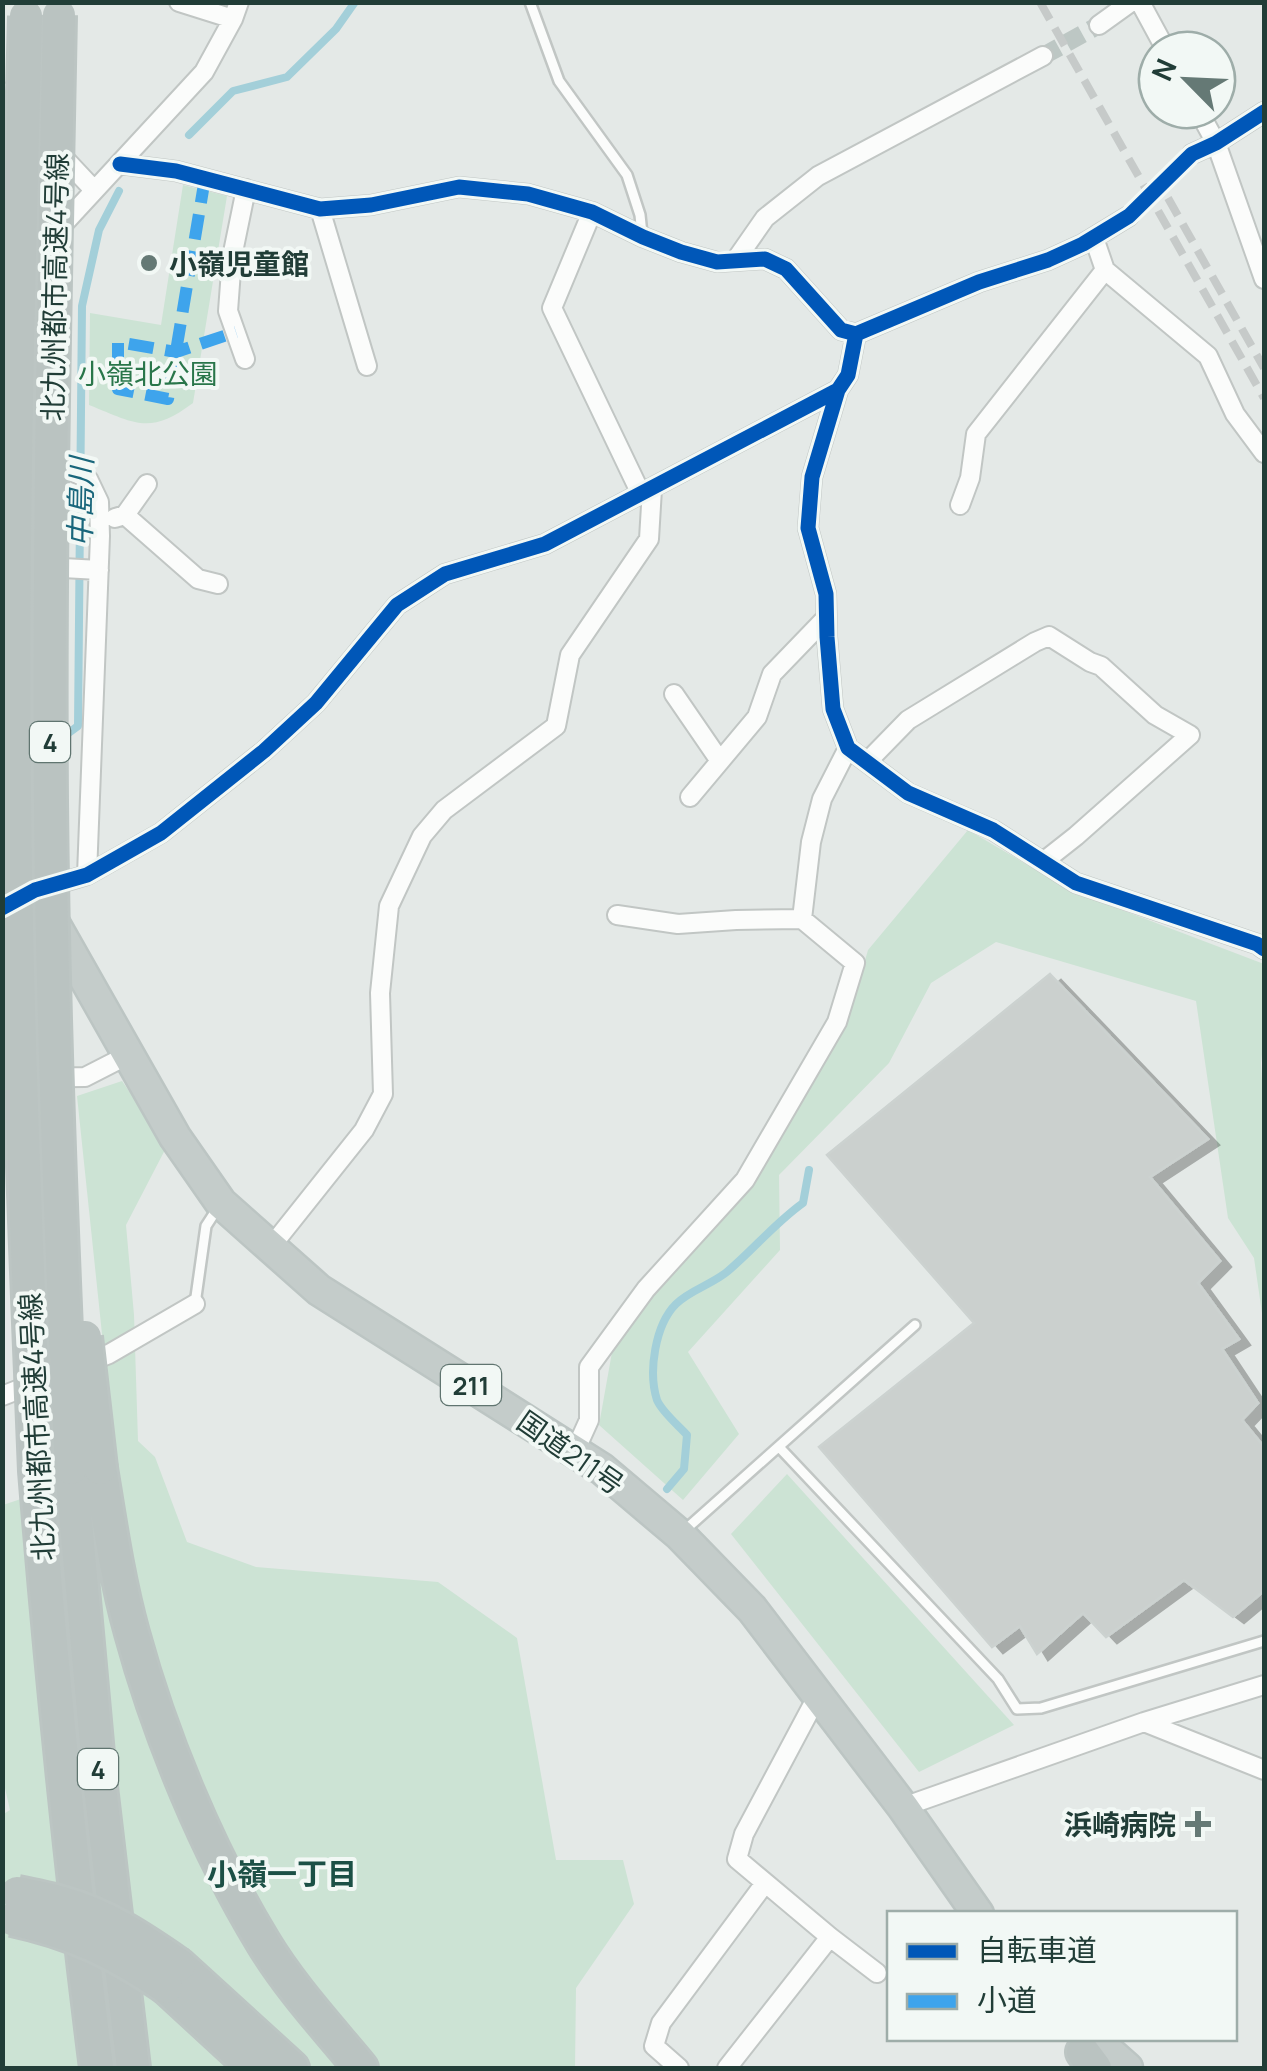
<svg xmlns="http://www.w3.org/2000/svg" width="1267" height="2071" font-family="Manrope,'Noto Sans JP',sans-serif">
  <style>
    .green { fill: #cce3d4 }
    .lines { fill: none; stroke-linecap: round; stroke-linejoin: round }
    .stream { stroke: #a3cfd9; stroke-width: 8 }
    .building { fill: #cbd0ce; stroke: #ccd2d0; stroke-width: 2.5; filter: url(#shadow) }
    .minor-tunnel { stroke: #bdc7c4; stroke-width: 18; stroke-dasharray: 18 9; stroke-linecap: butt }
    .service-casing { stroke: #c1c6c4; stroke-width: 14 }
    .minor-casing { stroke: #c1c6c4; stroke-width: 22 }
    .trunk-casing { stroke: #bcc5c3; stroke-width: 35 }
    .motorway-casing { stroke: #bcc5c3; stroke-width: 38 }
    .service { stroke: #fbfcfb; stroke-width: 9 }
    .minor { stroke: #fbfcfb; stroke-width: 18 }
    .trunk { stroke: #c4ccca; stroke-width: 30 }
    .motorway { stroke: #bac3c1; stroke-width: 32 }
    .rail { stroke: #c6cac9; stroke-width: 8; stroke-dasharray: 20 10; stroke-linecap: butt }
    .motorway-bridge-casing { stroke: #bcc5c3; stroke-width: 38; stroke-linecap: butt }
    .motorway-bridge { stroke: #bac3c1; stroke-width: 32 }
    .quiet { stroke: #3ea4ec; stroke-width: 12; stroke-dasharray: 25 12; stroke-linecap: butt }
    .cycleway-casing { stroke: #f2f8f5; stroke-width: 21 }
    .cycleway { stroke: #0057b8; stroke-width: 15 }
    .poi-dot { fill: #657975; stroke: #f2f8f5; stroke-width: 4 }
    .labels { text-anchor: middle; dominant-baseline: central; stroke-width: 8; stroke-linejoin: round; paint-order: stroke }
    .shield { fill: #f2f8f5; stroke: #607570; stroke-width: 2.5 }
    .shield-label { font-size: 25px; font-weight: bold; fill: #213d37 }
    .poi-label { font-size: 28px; font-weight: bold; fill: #213d37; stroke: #f2f8f5; text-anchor: start }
    .street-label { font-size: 28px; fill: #213d37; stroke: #f2f8f5 }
    .park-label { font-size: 28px; fill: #29764a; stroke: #f2f8f5 }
    .water-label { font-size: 30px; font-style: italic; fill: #19667b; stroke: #f2f8f5 }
    .neighbourhood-label { font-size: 30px; font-weight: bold; fill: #1c5046; stroke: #f2f8f5 }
  </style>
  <defs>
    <filter id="shadow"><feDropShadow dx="11" dy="6" stdDeviation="0" flood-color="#0004"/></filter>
  </defs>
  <rect width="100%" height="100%" fill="#e4e9e7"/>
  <path class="green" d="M183,185L227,196L193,403C149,436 135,423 89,405L90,313L161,325Z
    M968,830L1072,891L1264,964V1038L1261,1063L1264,1116V1327L1254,1258L1228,1218L1196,1001L996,942L931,983L889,1063L779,1175L780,1250L688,1352L739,1434L683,1500L599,1425L614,1341L752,1183L847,1023L868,950Z
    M122,1081L167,1146L126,1225L134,1315L138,1441L155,1457L187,1542L256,1567L438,1582L517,1638L556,1860H623L634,1904L576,1988L575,2068H3L2,1815L10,1810L2,1775L3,1505L116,1467L77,1096Z
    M787,1474L1014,1725L919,1772L731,1534Z"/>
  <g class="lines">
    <path class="stream" d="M189,135L233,91L287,77L336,29L355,2
      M59,740L78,726L82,306L99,230L119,191
      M667,1489L684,1469L687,1435C678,1425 662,1412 657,1400C648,1372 655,1325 676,1304C690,1290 713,1284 728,1271C754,1249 775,1223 803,1203L809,1170"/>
  </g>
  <path class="building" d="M1050,974L1208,1139L1150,1177L1220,1261L1198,1283L1239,1339L1222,1349L1258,1403L1242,1420L1264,1447V1591L1233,1617L1184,1580L1106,1637L1083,1613L1037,1654L1020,1626L992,1647L819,1447L974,1323L827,1155Z"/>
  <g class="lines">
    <path class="minor-tunnel" d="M1043,56L1099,25
      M1129,216L1192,154"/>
    <defs>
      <path id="service" d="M530,2L559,81L627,175L640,215L642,234
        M195,1304L206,1226L219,1206
        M779,1447L998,1679L1017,1709L1041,1708L1264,1641
        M685,1530L915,1325"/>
      <path id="minor" d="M179,2L233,19
        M1140,2L1166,50
        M1099,25L1131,2
        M2,92L94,190
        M1198,110L1216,143L1264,279
        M1192,154L1216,143L1264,112
        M120,164L176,171L320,209L371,205L459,187L528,194L592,212L643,237L681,252L717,262L765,259L786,269L841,330L856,334L979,282L1048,260L1083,244L1129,216
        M320,209L367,366
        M592,212L552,308L641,494
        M57,231L204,72L233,19L239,2
        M1094,238L1105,270L1208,356L1235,414L1264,453
        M735,261L765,218L818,176L1043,56
        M856,334L848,375L838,390L812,477L808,528L826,594L827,637L833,709L848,748L908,793L993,830L1076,883L1257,944L1264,949
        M245,359L228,311L232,257L246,189
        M11,441L88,479L99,502L100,536L87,875
        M960,505L970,478L976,434L1105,270
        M125,515L198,579L218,584
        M115,518L125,515L147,484
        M45,567L99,570
        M674,694L720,761
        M867,762L908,720L1035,642L1049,636L1090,662L1101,666L1155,715L1190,735L1076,836L1043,862
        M690,797L757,717L772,674L826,618
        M47,887L87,875L161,833L264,751L316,703L397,605L445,574L545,544L838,390
        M802,919L811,842L822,799L848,748
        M2,1078L85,1077L128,1055
        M270,1248L364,1130L383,1094L380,993L389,906L422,836L444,810L556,726L570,655L649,539L652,489
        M81,1365L109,1354L195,1304
        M2,1396L38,1382
        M575,1451L589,1420V1367L646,1289L745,1180L837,1022L855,963L802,919L736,920L678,924L617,915
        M1144,1722L1264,1770
        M903,1807L1144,1722L1264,1685
        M830,1937L877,1973
        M679,2068L654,2046L661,2023L765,1883
        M727,2068L830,1937L737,1859L744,1834L818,1695"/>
      <path id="trunk" d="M14,853L175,1137L221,1203L319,1290L602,1469L680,1535L752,1609L903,1807L978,1914
        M1093,2038L1127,2068"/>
      <path id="motorway" d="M71,1468L100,1787L133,2068
        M100,1468C109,1523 117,1579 132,1633C160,1736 207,1850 263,1942C290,1987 328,2028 361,2068
        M36,1471C52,1670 72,1869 97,2068
        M179,1965L292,2068
        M166,1987L254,2068
        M1083,2052L1095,2068"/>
    </defs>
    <use href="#service" class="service-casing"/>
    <use href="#minor" class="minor-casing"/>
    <use href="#trunk" class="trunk-casing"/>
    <use href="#motorway" class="motorway-casing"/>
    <use href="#service" class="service"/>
    <use href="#minor" class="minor"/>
    <use href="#trunk" class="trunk"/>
    <use href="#motorway" class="motorway"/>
    <path class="rail" d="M1040,2L1264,398
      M1168,198L1264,368"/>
    <defs>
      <path id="motorway-bridge" d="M59,15C54,277 48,540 50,802C52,1024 61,1246 71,1468
        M26,16C19,277 12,538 15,800C17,1023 27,1247 36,1471
        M85,1337L100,1468
        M17,1893C32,1896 47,1899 62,1903C106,1915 143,1940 179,1965
        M12,1919C73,1932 114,1952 166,1987"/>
    </defs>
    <use href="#motorway-bridge" class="motorway-bridge-casing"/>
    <use href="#motorway-bridge" class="motorway-bridge"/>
    <path class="quiet" d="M205,178L168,399L118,389V342L176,352L236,332"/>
    <defs>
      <path id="cycleway" d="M120,164L176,171L320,209L371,205L459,187L528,194L592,212L643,237L681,252L717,262L765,259L786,269L841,330L856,334L979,282L1048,260L1083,244L1129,216L1192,154L1216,143L1264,112
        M856,334L848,375L838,390L812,477L808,528L826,594L827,637L833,709L848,748L908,793L993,830L1076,883L1257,944L1264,949
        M2,908L35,890L87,875L161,833L264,751L316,703L397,605L445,574L545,544L838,390"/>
    </defs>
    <use href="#cycleway" class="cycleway-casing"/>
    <use href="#cycleway" class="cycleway"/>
  </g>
  <g class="poi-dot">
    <circle cx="149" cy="263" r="10"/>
    <path d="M1193 1809h10v10h10v10h-10v10h-10v-10h-10v-10h10z"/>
  </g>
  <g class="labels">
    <g class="shield">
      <rect x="30" y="722" width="40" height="40" rx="8"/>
      <rect x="441" y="1365" width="60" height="40" rx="8"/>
      <rect x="78" y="1749" width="40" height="40" rx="8"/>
    </g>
    <g class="shield-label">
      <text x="50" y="742">4</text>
      <text x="471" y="1385">211</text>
      <text x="98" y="1769">4</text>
    </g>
    <g class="poi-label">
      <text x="169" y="263">小嶺児童館</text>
      <text x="1176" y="1824" text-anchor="end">浜崎病院</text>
    </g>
    <g class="street-label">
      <text transform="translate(54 287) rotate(-89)">北九州都市高速4号線</text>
      <text transform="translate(36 1427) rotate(-93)">北九州都市高速4号線</text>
      <text transform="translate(571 1452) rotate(35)">国道211号</text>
    </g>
    <g class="park-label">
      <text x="148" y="373">小嶺北公園</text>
    </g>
    <g class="water-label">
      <text transform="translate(80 502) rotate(-89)">中島川</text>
    </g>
    <g class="neighbourhood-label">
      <text x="282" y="1873">小嶺一丁目</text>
    </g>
  </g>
  <rect width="1267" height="2071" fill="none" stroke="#213d37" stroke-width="10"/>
  <rect x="887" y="1911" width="350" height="130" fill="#f2f8f5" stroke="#9eada9" stroke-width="2.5"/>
  <rect x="907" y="1944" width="50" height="15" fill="#0057b8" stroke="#9eada9" stroke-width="2.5"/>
  <text x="977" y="1961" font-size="30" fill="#213d37">自転車道</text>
  <rect x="907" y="1994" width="50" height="15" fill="#3ea4ec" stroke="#9eada9" stroke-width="2.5"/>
  <text x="977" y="2011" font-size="30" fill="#213d37">小道</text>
  <g transform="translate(1187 80) rotate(294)"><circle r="48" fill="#f2f8f5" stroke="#9eada9" stroke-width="2.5"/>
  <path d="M0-8L18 38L0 25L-18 38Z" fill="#657975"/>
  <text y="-15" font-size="28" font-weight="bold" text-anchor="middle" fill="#213d37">N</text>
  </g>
</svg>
